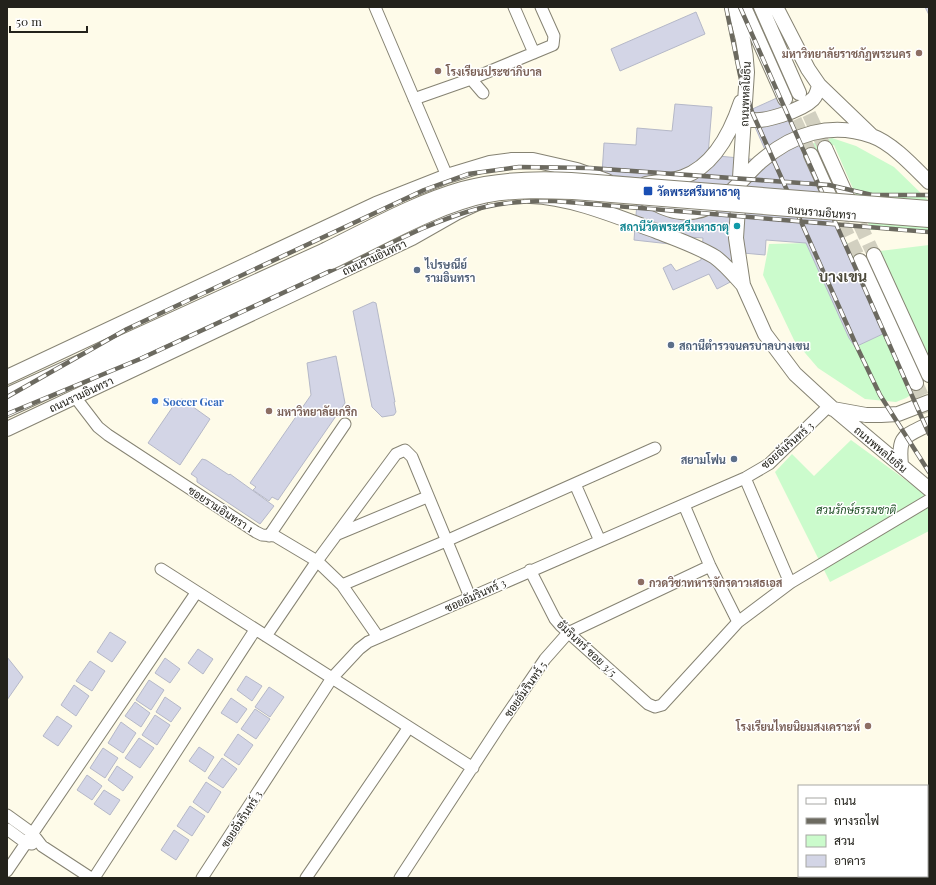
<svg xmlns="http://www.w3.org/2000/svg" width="936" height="885" font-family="'Playfair Display',Sarabun,serif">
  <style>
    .green { fill: #cbfbcc }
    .building { fill: #d3d5e6; stroke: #b5b8c8 }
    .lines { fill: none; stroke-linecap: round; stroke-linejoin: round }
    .major-tunnel { stroke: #d2d0c0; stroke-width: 14; stroke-dasharray: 14 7; stroke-linecap: butt }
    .minor-casing { stroke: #868373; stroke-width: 13 }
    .major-casing { stroke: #868373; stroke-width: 16 }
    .minor { stroke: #fff; stroke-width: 11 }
    .major { stroke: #fff; stroke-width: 14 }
    .rail-casing { stroke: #6c6a60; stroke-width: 4.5 }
    .rail { stroke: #fff; stroke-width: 3; stroke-dasharray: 9; stroke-linecap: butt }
    .major-bridge-casing { stroke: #868373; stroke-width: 16; stroke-linecap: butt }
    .major-bridge { stroke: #fff; stroke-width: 14 }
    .education-dot { fill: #8d6e63; stroke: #fff; stroke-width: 1.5 }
    .transit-dot { fill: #1a4fb4; stroke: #fff; stroke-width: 1.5 }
    .culture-dot { fill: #0f9aa8; stroke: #fff; stroke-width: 1.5 }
    .service-dot { fill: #5c6f8a; stroke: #fff; stroke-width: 1.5 }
    .shop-dot { fill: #3f7fe0; stroke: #fff; stroke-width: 1.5 }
    .labels { text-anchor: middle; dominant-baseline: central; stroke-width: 3; stroke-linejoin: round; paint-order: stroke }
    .education-label { font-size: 11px; font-weight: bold; fill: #785e54; stroke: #fff; text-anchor: start }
    .street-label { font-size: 11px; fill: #23221b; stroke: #fff }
    .transit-label { font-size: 11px; font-weight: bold; fill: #164399; stroke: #fff; text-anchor: start }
    .culture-label { font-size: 11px; font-weight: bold; fill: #0d838f; stroke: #fff; text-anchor: end }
    .service-label { font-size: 11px; font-weight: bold; fill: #4e5e75; stroke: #fff; text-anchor: start }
    .shop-label { font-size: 11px; font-weight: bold; fill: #366cbe; stroke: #fff; text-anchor: start }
    .park-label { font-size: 11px; font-style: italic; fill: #1c4d22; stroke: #fff }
    .district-label { font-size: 15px; font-weight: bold; fill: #4c4a3b; stroke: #fff }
  </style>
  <rect width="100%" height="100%" fill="#fefbe9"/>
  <path class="green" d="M832,138L856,146L894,167L929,201V230H871L834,145L780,163L814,143Z
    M847,242L914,393L906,398L896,402L865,399L818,368L794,340L763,275L769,244Z
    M929,245V357L880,251Z
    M851,440L929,497V531L830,582L775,472L792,454L814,476Z"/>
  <path class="building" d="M925,7H929V15Z
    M696,12L705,34L620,71L611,49Z
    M779,97L887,332L855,347L849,338L806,243L766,240L765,255L743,253L736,279L717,289L709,274L673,290L663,268L671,264L676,271L701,260L703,238L688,237L679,245L634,240L639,178L602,174L604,143L636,145L637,128L672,131L675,104L712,107L708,155L770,161L748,111Z
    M373,302L376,303L395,402H394L396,412L394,415L382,417L372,407L353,311Z
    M336,356L345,403L278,500L272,497L269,501L253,490L256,487L250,483L311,395L307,363Z
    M182,399L210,419L180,465L148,443L176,402Z
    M202,459L206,460L229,475L230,474L274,506L260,524L197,482V478L191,474Z
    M110,632L126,642L112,662L97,652Z
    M198,649L213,659L203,674L188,663Z
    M7,657L23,677L7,700Z
    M165,658L180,669L170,683L155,673Z
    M90,661L105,671L92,691L76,681Z
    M246,676L262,686L252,701L237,690Z
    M149,680L164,690L151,710L136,700Z
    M74,685L89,696L76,716L61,705Z
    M269,687L284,697L270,717L255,707Z
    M165,697L181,708L171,722L156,712Z
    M231,698L247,709L237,723L221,713Z
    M135,702L150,713L141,727L125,716Z
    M255,709L270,719L256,739L241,729Z
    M155,715L170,725L157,745L142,735Z
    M57,716L72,726L58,746L43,736Z
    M121,722L136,733L123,753L108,743Z
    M238,734L253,745L239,765L224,755Z
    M139,738L154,748L140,768L125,758Z
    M199,747L214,757L205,772L189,761Z
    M103,748L118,758L105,778L90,768Z
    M222,758L237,769L223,788L208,778Z
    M117,766L133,777L123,791L108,780Z
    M87,775L102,786L92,800L77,790Z
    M206,782L221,792L208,813L193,802Z
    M104,790L120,800L110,815L94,804Z
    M190,806L205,816L192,836L177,826Z
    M174,830L189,840L176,860L161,850Z"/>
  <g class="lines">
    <path class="major-tunnel" d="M800,95L825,148
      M786,101L811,155
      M833,204L860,261
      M851,205L874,255
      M916,383L929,412"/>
    <defs>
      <path id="minor" d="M375,7L447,176
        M514,7L534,53
        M471,79L553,45L554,36L541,7
        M414,99L471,79L483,93
        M75,397L98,427L108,435L256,532L262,535L275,536L317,561L342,585L378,637
        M745,478L790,583
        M575,484L600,541
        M684,505L710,566L738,622
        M338,534L427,497
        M269,536L345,424
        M161,569L473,768
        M530,570L555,619L561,626L648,704L655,707L662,705L738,622L790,583L929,500
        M342,585L446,541L655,448
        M266,636L317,561L396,454L405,450L412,457L470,597
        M7,815L32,833L42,846L91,878
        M7,829L26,843L32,844
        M7,871L196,593
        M94,878L255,630
        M202,878L332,678L359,649L368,642L745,478L769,464L829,406
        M306,878L409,727
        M400,878L502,722L545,659L568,633L710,566"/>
      <path id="major" d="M733,7C742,29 746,48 747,72L736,238L743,285L765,334L795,374L833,409L866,415H881L898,414L929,402
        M744,7L785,99
        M761,7L799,93
        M776,7L808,69L819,85L871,135
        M745,114L748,119C762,124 802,110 813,99C816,96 818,90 819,85
        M825,148L848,199
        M811,155L833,204
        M646,184C658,182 672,181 683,177C714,166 731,132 741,102
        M530,196C571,197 618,217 656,231C676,239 697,246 715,257C726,265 734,275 743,285
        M644,198C656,204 668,211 681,212C719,215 736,184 760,162C792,134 831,121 872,136C892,143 914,167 929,182
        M874,255L929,375
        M860,261L916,383
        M7,377L376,204L447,176L490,163L512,160H533L577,170L607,181
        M7,395L325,250
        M7,410L331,262
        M835,410L929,489
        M7,429L412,238L456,213L480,202
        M901,465C898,435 904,437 929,424"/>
    </defs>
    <use href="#minor" class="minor-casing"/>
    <use href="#major" class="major-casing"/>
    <use href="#minor" class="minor"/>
    <use href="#major" class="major"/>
    <defs>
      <path id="rail" d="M726,7L740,75L752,112L857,347L880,395L929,472
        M740,7L929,434
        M7,397L127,329L424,190L468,174L519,167L590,168L829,185L872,195H929
        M7,414L140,359L421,229C471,208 500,200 555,201L929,232"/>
    </defs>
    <use href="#rail" class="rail-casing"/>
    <use href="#rail" class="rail"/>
    <defs>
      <path id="major-bridge" d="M325,250C368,229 416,202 462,189C498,179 534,178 571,180L929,208
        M331,262C380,239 435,206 488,195C516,190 545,191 573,192L929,220"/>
    </defs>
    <use href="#major-bridge" class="major-bridge-casing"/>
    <use href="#major-bridge" class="major-bridge"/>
  </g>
  <g class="education-dot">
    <circle cx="919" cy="53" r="4"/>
    <circle cx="438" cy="71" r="4"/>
    <circle cx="269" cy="411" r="4"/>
    <circle cx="641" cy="582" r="4"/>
    <circle cx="868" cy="726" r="4"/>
  </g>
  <rect class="transit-dot" x="643" y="186" width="10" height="10" rx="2"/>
  <circle class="culture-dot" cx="737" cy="226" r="4"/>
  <g class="service-dot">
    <circle cx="417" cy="270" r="4"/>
    <circle cx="671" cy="345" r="4"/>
    <circle cx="734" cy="459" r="4"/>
  </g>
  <circle class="shop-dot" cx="155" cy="401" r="4"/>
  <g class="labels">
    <g class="education-label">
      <text x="911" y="53" text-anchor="end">มหาวิทยาลัยราชภัฏพระนคร</text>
      <text x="446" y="71">โรงเรียนประชาภิบาล</text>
      <text x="277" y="411">มหาวิทยาลัยเกริก</text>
      <text x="649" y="582">กวดวิชาทหารจักรดาวเสธเอส</text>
      <text x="860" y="726" text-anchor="end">โรงเรียนไทยนิยมสงเคราะห์</text>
    </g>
    <g class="street-label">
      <text transform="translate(745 94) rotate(-88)">ถนนพหลโยธิน</text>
      <text transform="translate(822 212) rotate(5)">ถนนรามอินทรา</text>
      <text transform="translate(374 257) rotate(-25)">ถนนรามอินทรา</text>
      <text transform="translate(81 394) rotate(-25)">ถนนรามอินทรา</text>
      <text transform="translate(787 445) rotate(-41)">ซอยอัมรินทร์ 3</text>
      <text transform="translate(881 449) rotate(40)">ถนนพหลโยธิน</text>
      <text transform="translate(221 509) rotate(33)">ซอยรามอินทรา 1</text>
      <text transform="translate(475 595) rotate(-24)">ซอยอัมรินทร์ 3</text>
      <text transform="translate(587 648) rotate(43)">อัมรินทร์ ซอย 3/5</text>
      <text transform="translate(525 689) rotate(-55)">ซอยอัมรินทร์ 5</text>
      <text transform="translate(241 819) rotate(-57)">ซอยอัมรินทร์ 3</text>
    </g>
    <g class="transit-label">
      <text x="657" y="191">วัดพระศรีมหาธาตุ</text>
    </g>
    <g class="culture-label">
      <text x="729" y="226">สถานีวัดพระศรีมหาธาตุ</text>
    </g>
    <g class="service-label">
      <text x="425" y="264">ไปรษณีย์<tspan x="425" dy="13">รามอินทรา</tspan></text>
      <text x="679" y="345">สถานีตำรวจนครบาลบางเขน</text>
      <text x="726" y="459" text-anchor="end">สยามโฟน</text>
    </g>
    <g class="shop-label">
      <text x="163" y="401">Soccer Gear</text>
    </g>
    <g class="park-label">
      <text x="856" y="509">สวนรักษ์ธรรมชาติ</text>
    </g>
    <g class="district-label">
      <text x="843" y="276">บางเขน</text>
    </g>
  </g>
  <rect width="936" height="885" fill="none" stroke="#23221b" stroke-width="16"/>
  <rect x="798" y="785" width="130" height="92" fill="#ffffff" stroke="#a7a7a4"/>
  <rect x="806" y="798" width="20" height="6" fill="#ffffff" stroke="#a7a7a4"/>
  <text x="834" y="805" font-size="12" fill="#23221b">ถนน</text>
  <rect x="806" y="818" width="20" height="6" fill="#6c6a60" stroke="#a7a7a4"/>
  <text x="834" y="825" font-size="12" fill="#23221b">ทางรถไฟ</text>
  <rect x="806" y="835" width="20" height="12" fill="#cbfbcc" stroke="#a7a7a4"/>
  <text x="834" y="845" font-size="12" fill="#23221b">สวน</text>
  <rect x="806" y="855" width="20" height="12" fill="#d3d5e6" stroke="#a7a7a4"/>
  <text x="834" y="865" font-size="12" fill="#23221b">อาคาร</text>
  <path d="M10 26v6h77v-6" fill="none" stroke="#23221b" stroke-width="2"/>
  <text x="16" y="26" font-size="12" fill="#23221b" stroke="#ffffff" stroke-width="3" paint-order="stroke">50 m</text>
</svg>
